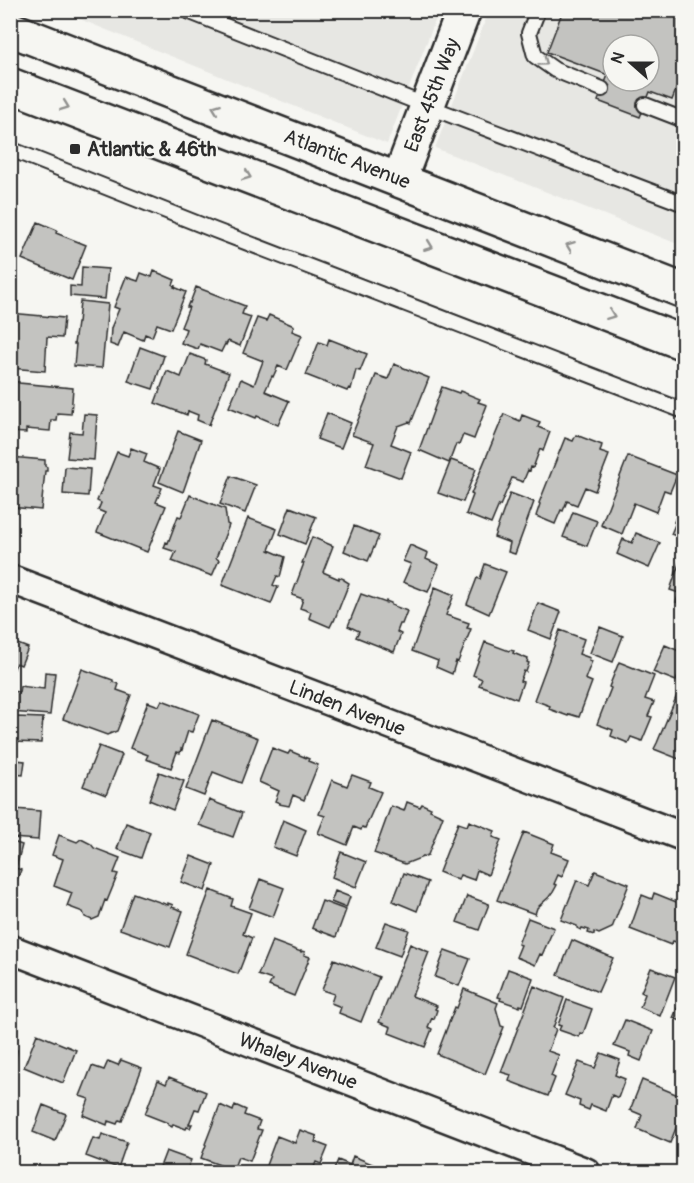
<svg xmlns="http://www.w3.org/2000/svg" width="694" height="1183" font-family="Pangolin,sans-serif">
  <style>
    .built { fill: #e7e7e3; fill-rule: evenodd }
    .building { fill: #c3c3c0; stroke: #2b2b2b; stroke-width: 1.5; fill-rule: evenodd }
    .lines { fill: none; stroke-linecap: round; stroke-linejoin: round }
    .lane-casing { stroke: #2b2b2b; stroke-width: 18 }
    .street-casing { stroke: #2b2b2b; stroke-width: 32 }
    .secondary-casing { stroke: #2b2b2b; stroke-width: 38 }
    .lane { stroke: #f6f6f2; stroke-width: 14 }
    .street { stroke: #f6f6f2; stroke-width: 27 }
    .secondary { stroke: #f6f6f2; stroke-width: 33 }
    .oneway { stroke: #90908e }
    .poi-dot { fill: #2b2b2b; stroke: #f6f6f2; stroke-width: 2 }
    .labels { text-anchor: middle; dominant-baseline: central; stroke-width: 4.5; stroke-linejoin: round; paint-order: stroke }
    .street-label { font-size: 20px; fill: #2b2b2b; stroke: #f6f6f2 }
    .poi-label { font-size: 20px; font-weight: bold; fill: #2b2b2b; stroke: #f6f6f2; text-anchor: start }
  </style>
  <rect width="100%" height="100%" fill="#f6f6f2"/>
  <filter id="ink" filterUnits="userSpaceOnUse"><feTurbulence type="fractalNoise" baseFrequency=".0167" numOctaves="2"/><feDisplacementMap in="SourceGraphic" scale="12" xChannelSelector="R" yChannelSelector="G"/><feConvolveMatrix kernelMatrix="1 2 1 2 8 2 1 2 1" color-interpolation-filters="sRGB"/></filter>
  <g filter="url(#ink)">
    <path class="built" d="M60,11H439L387,144Z
      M489,11H683V246L435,148ZM613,45H649V81H613Z"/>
    <path class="building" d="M563,10H677L684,13V70L672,100L650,92L640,117L598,101L608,75L547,52ZM613,45H649V81H613Z
      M38,222L57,230L56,233L86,245L72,280L22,259Z
      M82,267L108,269L105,299L70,296V286L81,287Z
      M154,271L175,280L173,285L175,286L174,287L186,292L171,329L157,324L152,337L145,334L143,340L124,332L118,347L110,344L111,328L119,309L114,307L126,277L138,281L141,273L152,277Z
      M196,287L245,306L242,314L251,317L240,346L228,341L226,345L225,344L221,352L200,344L198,349L181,343L186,329L181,327L189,307H187L189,302L190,303Z
      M80,301L108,304L102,368L74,366L76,344H74L77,323H78Z
      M10,313L64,318L62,338L47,337L45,371L10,368Z
      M269,315L294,326L292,331L302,335L287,370L278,366L273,377L272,376L265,391L289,401L278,425L257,416L256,418L229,407L241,379L254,385L263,361L243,353L257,318L266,321Z
      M329,339L367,354L360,371L356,370L351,389L349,388L347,391L306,375L319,342L327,345Z
      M140,347L164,356L153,389L128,381Z
      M190,354L206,360L205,364L229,373L209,425L197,420L198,415L188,411L187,415L155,403L167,371L181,377Z
      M394,364L429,378L411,423L409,422L398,426L391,444L411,452L401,478L366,465L374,443L352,435L376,375L388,379Z
      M10,381L19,382V383L73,388L71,414L57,413L56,420H51L50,431L26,429V433L10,432Z
      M442,387L459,393L460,391L480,399L478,402L487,405L474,439L463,435L459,445L456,444L449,463L419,450Z
      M327,413L351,423L341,448L317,439Z
      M84,414L97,415L94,460L67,458L70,432L82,433Z
      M504,414L520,421L522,415L540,422L538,427L550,432L543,451L540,449L533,468L531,467L530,471L528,470L523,482L512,478L500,506L499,505L491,524L466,514L473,495L471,494Z
      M178,431L201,440L183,492L159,482Z
      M576,435L602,445L600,452L609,455L595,491L585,487L577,505L567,501L563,511L561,510L555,524L536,516L540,504L539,503L565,438L573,441Z
      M131,448L147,454L144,462L160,469L154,485L162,488L156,502L166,506L147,552L97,532L105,513L98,510L101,503L97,501L117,452L128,456Z
      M628,456L677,475L670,492L664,490L656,512L634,503L622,534L601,525Z
      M10,457L45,460V466L47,467V471H45L41,510L10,507Z
      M451,460L476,469L463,502L438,493Z
      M65,467L90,469L88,496L63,494Z
      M231,476L256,485L245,513L220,504Z
      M510,493L534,502L515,554L508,552L510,543L494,537Z
      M190,495L225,509L227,524L229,525L216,558L219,560L212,576L172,561L176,552L164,548L166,542L168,543L178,516L181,517Z
      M684,498V539L671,534L676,522H674Z
      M290,507L316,517L305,544L280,534Z
      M573,512L597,521L587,546L563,537Z
      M248,518L277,529L269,550L285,557L280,577L277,576L273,585L278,587L271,604L222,585Z
      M354,526L379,536L368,561L344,551Z
      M636,533L660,543L649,568L617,554L623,539L632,543Z
      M312,537L333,546L323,572L339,579V577L344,579V580L349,583L334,621H333L330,627L309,618L311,612L300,608L303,599L292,595L304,563H302Z
      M410,545L428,553L426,559L439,565L428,592L403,582L411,564L403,561Z
      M682,555H684V605L676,602L679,593L670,590Z
      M485,564L506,572L489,614L467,604L477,578L480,579Z
      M435,587L454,595L446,615L469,623L467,628L471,629L458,662L456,661L452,674L436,667L438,661L412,651Z
      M361,594L386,603V601L391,603V605L407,611L402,624H400L397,632L401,634L394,652L356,637L359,631L348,626Z
      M538,603L561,612L551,639L528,630Z
      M600,627L623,636L613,662L590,653Z
      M560,630L584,639L579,654L590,658L589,660L592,661L585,679L592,682L579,717L569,714L568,716L549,709L550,706L534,700Z
      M10,641L28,648L21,665L16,663L10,679Z
      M485,642L509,651L510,650L514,651L513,653L528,659L527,662L529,663L526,672L524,671L520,681L523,682L517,699L479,685L482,679L473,675Z
      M665,645L684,653V662L676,681L653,672Z
      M619,662L654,676L645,699L654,702L648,716L652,717L642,741L631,737L628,743L611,736L613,730L597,724L611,688L609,687Z
      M82,669L113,680V682L119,684L117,690L131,695L117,731L107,735L63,719Z
      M45,672L55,673L50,715L10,712V691L19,692L20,686L44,689Z
      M680,688L684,690V761L654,749L657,743Z
      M162,700L199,714L192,732L188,731L182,750L181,749L180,753L177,752L171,768L146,759L148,755L130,748L148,702L159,706Z
      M16,717L43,718L41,743L14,742Z
      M212,720L258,738L241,783L213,772L204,796L186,789Z
      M99,746L122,755L106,795L83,786Z
      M10,748L17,749L16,760L25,761L23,775L14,774L12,795H10Z
      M272,748L288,754L290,751L309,759L308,761L318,765L304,800L293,795L289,806L279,804L280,803L275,801L279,791L259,782Z
      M159,772L184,781L173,810L149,800Z
      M352,775L371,782L369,787L381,792L365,828L362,827L361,830L354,827L347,845L318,833L325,816L319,814L332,780L347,786Z
      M209,800L242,813L233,837L199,825Z
      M407,802L420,807L422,804L431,808L430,810L443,816L428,855L405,864L374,853L391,806L404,811Z
      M14,809L40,811L38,840L12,838Z
      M283,820L306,830L296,856L273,847Z
      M469,821L495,831L493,837L501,840L488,875L477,870L474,880L460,875L458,880L439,872L458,823L467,826Z
      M126,823L150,832L141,858L117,849Z
      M524,832L554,844L551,852L569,859L562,877L558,875L554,884L557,885L552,894H551L549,897L537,908L535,914L497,900Z
      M59,835L77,842L81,839L91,844L94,848L120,858L114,873L118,874L107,901L105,900L99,917L92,920L85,917L83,912L67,906L72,893L54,886L63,859L52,855Z
      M10,841L22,845L16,868L21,870L14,887L10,886Z
      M341,852L366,862L356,887L332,877Z
      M191,856L214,865L205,891L181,882Z
      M595,871L629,884L612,928L599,934L594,932V935L588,933L589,930L582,928L581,930L577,928V926L561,920L577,880L589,885Z
      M404,873L428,882L417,911L393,901Z
      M260,879L284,888L273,917L249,908Z
      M210,890L233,899L231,906L251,913L243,934L252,938L238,974L186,954Z
      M335,891L350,897L346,908L331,902Z
      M133,893L168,905V903L173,905L172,907L183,911L170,947L120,929Z
      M654,893L684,905V924L680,922L676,932L680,934L676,942L673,941L671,945L630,929L642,895L652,899Z
      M467,896L489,904L479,930L457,922Z
      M322,901L346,910L336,937L312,928Z
      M528,918L554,928L542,955L540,954L535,965L516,957L521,945L518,944Z
      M386,922L409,930L400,956L376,947Z
      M572,940L613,958L598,992L558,975Z
      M272,941L301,952V951L305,952L304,955L310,957L294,996L269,986L272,980L258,975Z
      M410,944L429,952L412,996L437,1006L435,1009L437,1010L434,1019L432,1018L428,1027L432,1029L425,1047L389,1033L391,1027L379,1022Z
      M445,950L470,959L459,986L435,977Z
      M334,959L379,977L361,1022L339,1013L341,1007L331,1003L334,994L322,990Z
      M651,968L675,977L660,1016L640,1007L645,994L641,992Z
      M508,969L533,978L523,1006L520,1005V1007L500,1000L501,998L498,997Z
      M534,986L564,998L553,1028L556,1029L548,1051L559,1055L551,1076L555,1078L548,1096L509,1081L511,1075L501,1072Z
      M464,989L498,1003L496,1008L501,1026L504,1027L485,1074L437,1054L455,1007L457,1008Z
      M567,1000L592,1009L583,1034L580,1033L579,1037L559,1030L561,1026L558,1025Z
      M680,1002L684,1004V1022L673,1018Z
      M625,1020L653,1031L641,1061L629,1056L630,1052L614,1046Z
      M37,1034L76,1050L63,1083L24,1067Z
      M10,1050H17L14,1076H10Z
      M601,1053L620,1060L615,1075L625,1079L618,1098L612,1095L606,1111L591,1105L589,1110L579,1106L580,1101L565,1095L579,1062L595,1068Z
      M121,1060L142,1068L122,1121L119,1120L117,1124L108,1121L107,1125L83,1115L89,1099L80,1096L92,1066L104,1070L108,1061L118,1065Z
      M169,1077L206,1092L199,1110L195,1109L189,1124H192L190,1128L187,1127L186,1129L173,1124L172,1127L168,1125V1123L145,1114L158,1080L166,1084Z
      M642,1080L678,1095L679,1093L683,1094L684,1108L670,1143L637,1129L642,1115L630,1110Z
      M10,1082H15L11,1108H10Z
      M43,1105L66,1114L55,1141L33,1132Z
      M220,1105L233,1111L235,1105L246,1110L244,1115L260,1121L257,1129L262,1130L250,1161L238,1157L233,1170L201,1158L206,1145L205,1144Z
      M300,1130L317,1136L315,1142L328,1147L321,1164L316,1162L312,1172H278L265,1168L277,1136L295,1143Z
      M102,1134L127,1142L118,1168L86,1156L93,1138L100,1140Z
      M166,1151L191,1160L186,1172H158Z
      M353,1156L389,1171L388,1172H333L338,1160L350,1165Z"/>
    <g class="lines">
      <defs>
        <path id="lane" d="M185,10L427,106L684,204
          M538,10L529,33L535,56L555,70L602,89
          M645,105L684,120
          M10,149L214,230L684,411"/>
        <path id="street" d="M10,579L684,837
          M10,949L586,1172"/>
        <path id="secondary" d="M10,29L684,291
          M10,85L684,343
          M399,180L464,10"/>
      </defs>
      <use href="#lane" class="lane-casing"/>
      <use href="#street" class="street-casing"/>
      <use href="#secondary" class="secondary-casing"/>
      <use href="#lane" class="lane"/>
      <use href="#street" class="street"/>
      <use href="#secondary" class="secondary"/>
    </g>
    <defs><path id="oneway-chevron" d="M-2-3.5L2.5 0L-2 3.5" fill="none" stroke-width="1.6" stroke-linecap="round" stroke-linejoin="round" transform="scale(1.5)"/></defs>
    <g class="oneway">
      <use href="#oneway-chevron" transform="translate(544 62) rotate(36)"/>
      <use href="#oneway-chevron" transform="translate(65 106) rotate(21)"/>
      <use href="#oneway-chevron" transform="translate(216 108) rotate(-159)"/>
      <use href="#oneway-chevron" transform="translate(247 176) rotate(21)"/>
      <use href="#oneway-chevron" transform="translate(429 246) rotate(21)"/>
      <use href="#oneway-chevron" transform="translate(570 246) rotate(-159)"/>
      <use href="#oneway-chevron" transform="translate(611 315) rotate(21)"/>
    </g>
  </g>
  <rect class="poi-dot" x="69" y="143" width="12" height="12" rx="3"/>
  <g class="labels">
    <g class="street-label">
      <text transform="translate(432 95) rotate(-69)">East 45th Way</text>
      <text transform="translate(347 159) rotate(21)">Atlantic Avenue</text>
      <text transform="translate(347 708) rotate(21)">Linden Avenue</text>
      <text transform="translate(298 1061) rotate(21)">Whaley Avenue</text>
    </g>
    <g class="poi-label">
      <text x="87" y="149">Atlantic &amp; 46th</text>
    </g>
  </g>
  <rect width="694" height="1183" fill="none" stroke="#f6f6f2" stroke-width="36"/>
  <rect x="18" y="18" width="658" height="1147" fill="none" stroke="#2b2b2b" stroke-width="2" filter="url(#ink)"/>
  <g transform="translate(631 63) rotate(291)"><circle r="28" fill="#f6f6f2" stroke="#a5a5a2" stroke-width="1.5"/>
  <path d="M0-4.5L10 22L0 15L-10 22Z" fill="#2b2b2b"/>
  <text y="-9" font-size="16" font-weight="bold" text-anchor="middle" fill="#2b2b2b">N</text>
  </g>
</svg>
